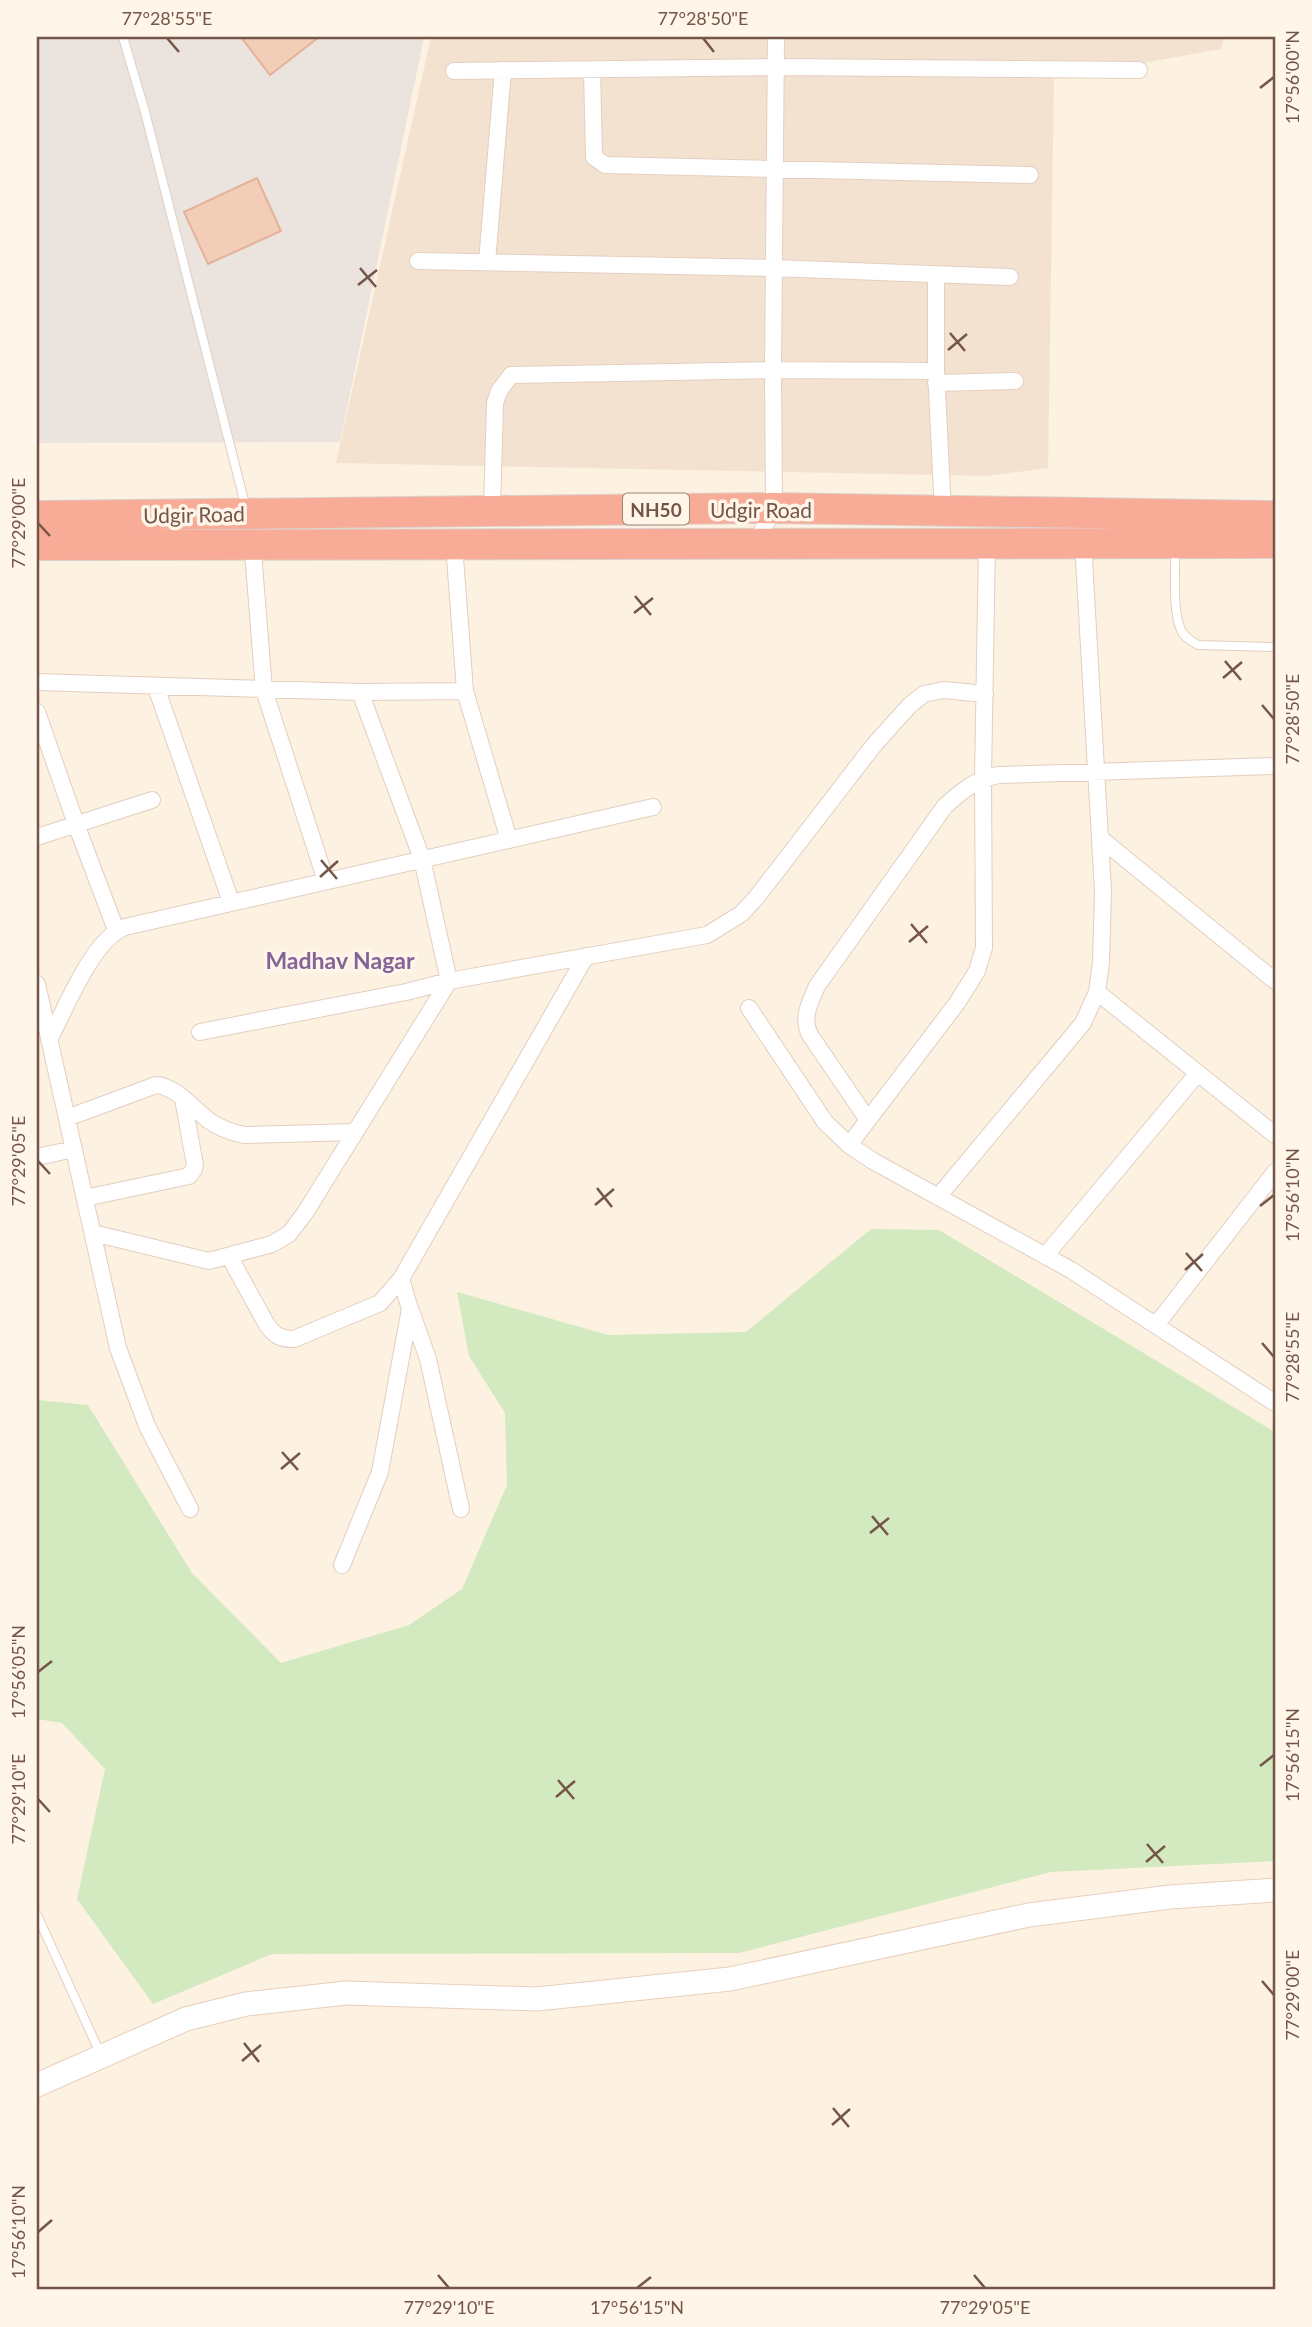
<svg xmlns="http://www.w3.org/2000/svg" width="1312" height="2327" font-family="Lato,sans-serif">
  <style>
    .residential { fill: #f4e2d0 }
    .industrial { fill: #ebe3dd }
    .green { fill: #d3eac0 }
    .building { fill: #f2cdb8; stroke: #e5b299; stroke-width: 2 }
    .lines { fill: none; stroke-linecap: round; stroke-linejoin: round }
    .lane-casing { stroke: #e3cec0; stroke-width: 10 }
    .street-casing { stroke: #e3cec0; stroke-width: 18 }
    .secondary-casing { stroke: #e8cfbd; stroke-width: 25 }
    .highway-casing { stroke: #dbd3cf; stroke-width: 32 }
    .lane { stroke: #fff; stroke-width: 8 }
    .street { stroke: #fff; stroke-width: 16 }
    .secondary { stroke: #fff; stroke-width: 23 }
    .highway { stroke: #f8ab97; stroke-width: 30 }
    .ticks { fill: none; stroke: #745548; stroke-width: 2.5 }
    .labels { text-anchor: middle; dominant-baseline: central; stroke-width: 7; stroke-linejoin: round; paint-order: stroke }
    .shield { fill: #fff5e8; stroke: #9e8578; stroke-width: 2 }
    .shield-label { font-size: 19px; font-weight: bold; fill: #745548 }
    .street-label { font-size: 21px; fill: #745548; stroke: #fff5e8 }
    .neighbourhood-label { font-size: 23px; font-weight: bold; fill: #846398; stroke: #fff5e8 }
    .neatline { fill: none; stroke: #745548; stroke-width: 2.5 }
    .ticks-label { font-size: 18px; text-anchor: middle; fill: #745548 }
  </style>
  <rect width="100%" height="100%" fill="#fdf1e1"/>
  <path class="residential" d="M431,37H1224L1221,49L1054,79L1048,468L986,476L336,463Z"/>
  <path class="industrial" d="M37,37H424L340,442L37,443Z"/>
  <path class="green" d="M871,1229L939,1230L1275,1432V1861L1051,1872L739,1953L272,1954L153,2004L77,1899L105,1769L62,1723L37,1719V1400L88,1405L192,1573L281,1663L409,1625L462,1589L507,1485L505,1413L469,1356L457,1292L608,1335L746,1332Z"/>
  <path class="building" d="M241,37H319L270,75Z
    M257,178L281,231L208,264L184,212Z"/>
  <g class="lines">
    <defs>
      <path id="lane" d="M123,37L145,112L246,508
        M1175,549C1176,571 1172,610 1181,630C1184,637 1191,641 1198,645L1275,647
        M37,1915L101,2055"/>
      <path id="street" d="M592,69L594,157L605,165L1030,175
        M454,71L777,67L1139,70
        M418,261L774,268L1010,277
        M487,262L503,70
        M936,274V371L943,512
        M936,383L1015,381
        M492,511L495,403L499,391L511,375L773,370L936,371
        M252,540L264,690L326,881
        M756,543L774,508L773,370L776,37
        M454,544L465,691L509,840
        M37,682L360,692L465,691
        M156,687L231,902
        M37,712L76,824L116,930
        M37,837L152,800
        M1100,838L1275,981
        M37,984L118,1348L147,1426L190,1509
        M1097,992L1275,1135
        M749,1008L825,1122L849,1145L873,1161L1071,1270L1275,1403
        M200,1032L406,992L449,981L707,935L741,914L756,898L874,745L910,705L924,694L944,690L985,694
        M49,1040C66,1008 92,940 125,927L653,807
        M67,1118L156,1085C175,1086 193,1108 208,1120C219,1128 230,1132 244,1135L355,1132
        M868,1120L810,1035C801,1017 810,1003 817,986L945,806C963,790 976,779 999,775L1275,766
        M849,1145L957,1003L977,971L984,948L983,778L987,542
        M37,1157L74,1149
        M938,1197L1083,1023L1097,992L1101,963L1103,891L1083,542
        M85,1198L189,1176L194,1169L195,1165L183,1099
        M93,1233L209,1261L272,1244L289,1234L305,1213L449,981L422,859L360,692
        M229,1256L267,1325C275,1336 281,1339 294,1339L380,1303L401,1279L586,956
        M1045,1256L1198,1073
        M411,1311L428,1359L461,1509
        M1156,1325L1275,1172
        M342,1565L380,1472L410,1309L401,1279"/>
      <path id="secondary" d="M37,2085L186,2019L246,2004L346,1993L537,1999L730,1979L1029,1915L1170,1897L1275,1890"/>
      <path id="highway" d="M37,516L774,508L1275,516
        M37,545L1275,543"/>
    </defs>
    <use href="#lane" class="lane-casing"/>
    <use href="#street" class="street-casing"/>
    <use href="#secondary" class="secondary-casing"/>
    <use href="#highway" class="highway-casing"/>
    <use href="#lane" class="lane"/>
    <use href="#street" class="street"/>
    <use href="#secondary" class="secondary"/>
    <use href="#highway" class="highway"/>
  </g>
  <path class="ticks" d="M167,38L179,52M703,38L714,52M1260,88L1274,77M360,268L376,287M358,285L377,270M950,333L965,351M948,350L967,334M38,523L50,536M635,596L651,615M634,613L653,598M1225,661L1241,680M1223,678L1242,662M1262,705L1274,719M321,860L337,879M320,877L338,861M911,924L927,943M909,942L928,926M38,1161L50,1174M597,1188L612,1207M595,1205L614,1189M1260,1206L1274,1195M1186,1253L1202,1271M1185,1270L1203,1254M1262,1343L1274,1357M282,1452L298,1470M281,1469L300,1453M872,1516L888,1535M870,1533L889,1518M38,1672L52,1661M1260,1766L1274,1755M558,1780L574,1799M556,1797L575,1781M38,1799L50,1812M1147,1844L1163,1863M1146,1862L1165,1846M1262,1981L1274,1995M244,2043L259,2062M242,2061L261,2045M833,2108L849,2127M832,2125L850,2109M38,2232L52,2220M438,2275L449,2288M974,2275L985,2288M637,2288L651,2277"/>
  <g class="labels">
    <rect class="shield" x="623" y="493.5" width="66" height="31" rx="5"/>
    <g class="shield-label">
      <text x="656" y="509">NH50</text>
    </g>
    <g class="street-label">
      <text x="761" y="509">Udgir Road</text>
      <text transform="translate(194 514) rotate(-1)">Udgir Road</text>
    </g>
    <g class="neighbourhood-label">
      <text x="340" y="960">Madhav Nagar</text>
    </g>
  </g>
  <rect width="1312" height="2327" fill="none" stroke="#fff5e8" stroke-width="77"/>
  <rect x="38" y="38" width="1236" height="2250" class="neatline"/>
  <g class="ticks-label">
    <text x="167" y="25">77°28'55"E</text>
    <text x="703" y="25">77°28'50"E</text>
    <text transform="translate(1293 77) rotate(-90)" y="6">17°56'00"N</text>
    <text transform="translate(19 523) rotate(-90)" y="6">77°29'00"E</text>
    <text transform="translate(1293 719) rotate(-90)" y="6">77°28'50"E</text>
    <text transform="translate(19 1161) rotate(-90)" y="6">77°29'05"E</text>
    <text transform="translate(1293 1195) rotate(-90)" y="6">17°56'10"N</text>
    <text transform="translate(1293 1357) rotate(-90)" y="6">77°28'55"E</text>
    <text transform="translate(19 1672) rotate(-90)" y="6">17°56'05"N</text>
    <text transform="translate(1293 1755) rotate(-90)" y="6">17°56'15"N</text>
    <text transform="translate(19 1799) rotate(-90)" y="6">77°29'10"E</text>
    <text transform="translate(1293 1995) rotate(-90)" y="6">77°29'00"E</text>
    <text transform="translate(19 2232) rotate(-90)" y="6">17°56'10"N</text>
    <text x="449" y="2314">77°29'10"E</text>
    <text x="637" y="2314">17°56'15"N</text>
    <text x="985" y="2314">77°29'05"E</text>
  </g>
</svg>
